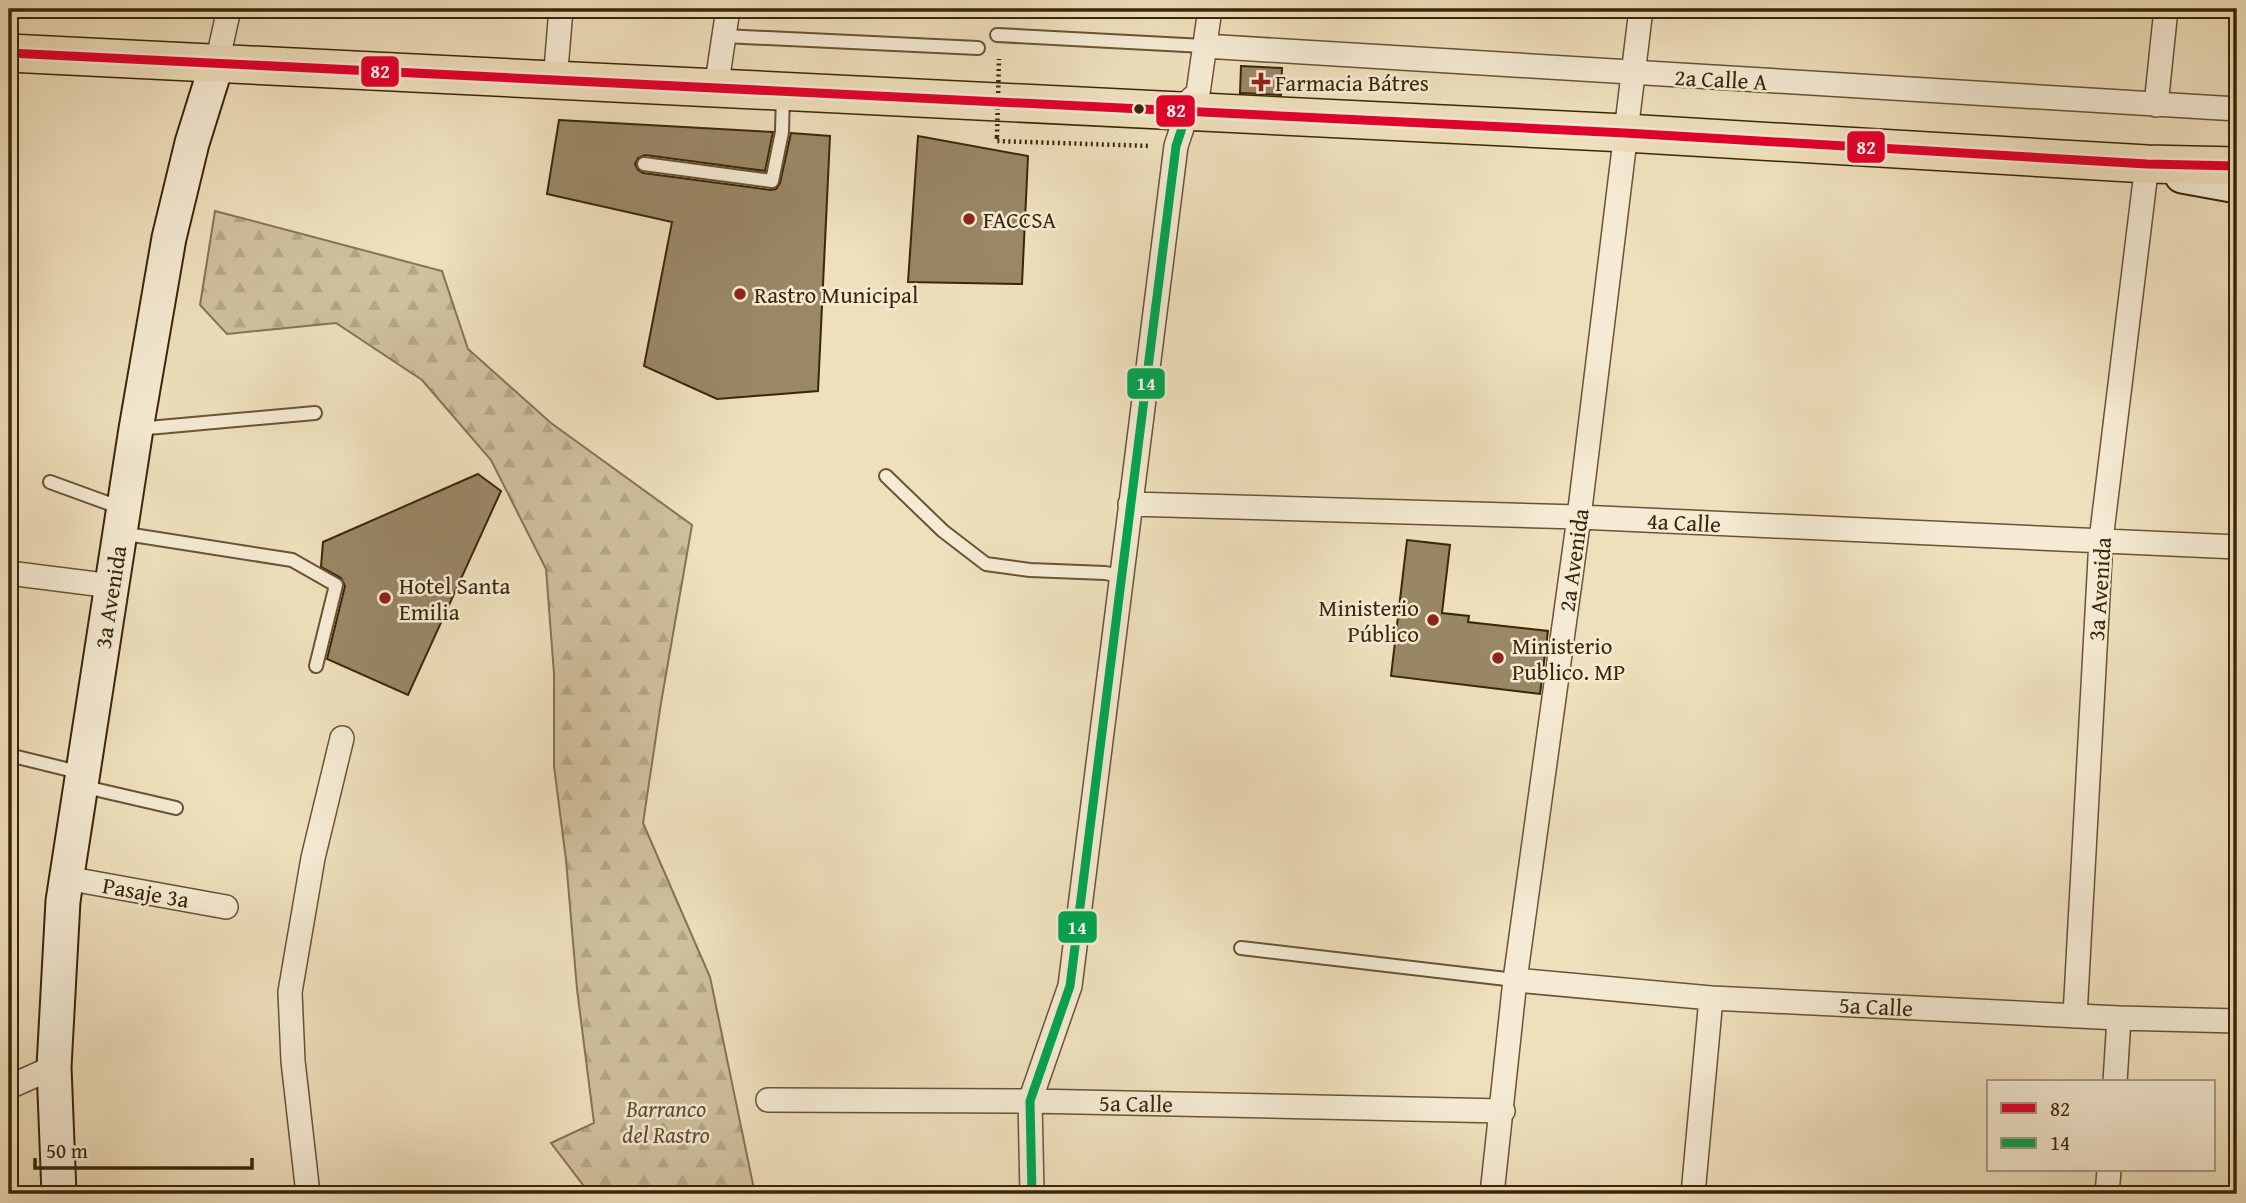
<svg xmlns="http://www.w3.org/2000/svg" width="2246" height="1203" font-family="'Gentium Book Plus',serif">
  <style>
    .forest { fill: url(#forest-firs); stroke: #867352; stroke-width: 2 }
    .building { fill: #998766; stroke: #3b2607; stroke-width: 2 }
    .lines { fill: none; stroke-linecap: round; stroke-linejoin: round }
    .lane-casing { stroke: #685434; stroke-width: 16 }
    .street-casing { stroke: #685434; stroke-width: 26 }
    .secondary-casing { stroke: #3b2607; stroke-width: 37 }
    .primary-casing { stroke: #3b2607; stroke-width: 40 }
    .path { stroke: #3b2607; stroke-width: 4.5; stroke-dasharray: 2 3.5; stroke-linecap: butt }
    .lane { stroke: #f5ebd4; stroke-width: 12 }
    .street { stroke: #f5ebd4; stroke-width: 23 }
    .secondary { stroke: #f5ebd4; stroke-width: 33 }
    .primary { stroke: #efe0bd; stroke-width: 37 }
    .path-bridge { stroke: #3b2607; stroke-width: 4.5; stroke-dasharray: 2 3.5; stroke-linecap: butt }
    .bus-1-casing { stroke: #f5ebd4; stroke-width: 14 }
    .bus-2-casing { stroke: #f5ebd4; stroke-width: 14 }
    .bus-1 { stroke: #e4002b; stroke-width: 9 }
    .bus-2 { stroke: #00a651; stroke-width: 9 }
    .poi-dot { fill: #8f2418; stroke: #f5ebd4; stroke-width: 2.5 }
    .bus-dot { fill: #3b2607; stroke: #f5ebd4; stroke-width: 2.5 }
    .labels { text-anchor: middle; dominant-baseline: central; stroke-width: 5; stroke-linejoin: round; paint-order: stroke }
    .street-label { font-size: 23px; fill: #3b2607; stroke: #f5ebd4 }
    .poi-label { font-size: 23px; fill: #3b2607; stroke: #f5ebd4; text-anchor: start }
    .park-label { font-size: 23px; font-style: italic; fill: #604c2d; stroke: #f5ebd4 }
    .line-badge { stroke: #f5ebd4; stroke-width: 2.5 }
    .badge-label { font-size: 19px; text-anchor: middle; font-weight: bold; fill: #fff }
  </style>
  <defs>
    <pattern id="forest-firs" width="22" height="20" patternUnits="userSpaceOnUse" patternTransform="scale(1.75)"><rect width="22" height="20" fill="#d0c09e"/><path d="M5 1l3.5 6h-7zM16 11l3.5 6h-7z" fill="#b4a587"/></pattern>
  </defs>
  <rect width="100%" height="100%" fill="#efe0bd"/>
  <filter id="stains"><feTurbulence type="fractalNoise" baseFrequency=".00286" numOctaves="4"/><feColorMatrix values="0 0 0 0 .2 0 0 0 0 .09 0 0 0 0 .02 0 0 0 .5 -.17"/></filter>
  <radialGradient id="worn" r=".72"><stop offset=".6" stop-color="#630" stop-opacity="0"/><stop offset="1" stop-color="#630" stop-opacity=".3"/></radialGradient>
  <path class="forest" d="M215,211L442,271L468,349L551,423L692,525L661,703L643,823L710,977L755,1194H590L551,1143L594,1123L577,989L566,860L554,766V674L546,569L491,460L422,380L336,323L227,334L200,305Z"/>
  <path class="building" d="M1241,66L1282,68L1281,95L1240,93Z
    M559,120L773,132L765,171L645,155L638,158L635,164L638,170L643,173L771,190L776,189L780,183L791,133L830,136L818,391L717,399L644,366L672,222L547,194Z
    M918,136L1028,156L1022,284L908,282Z
    M478,474L501,491L408,695L327,659L345,586L341,578L321,567L323,542Z
    M1407,540L1450,545L1442,613L1469,616L1468,622L1548,631L1540,694L1391,676Z"/>
  <g class="lines">
    <defs>
      <path id="lane" d="M997,35L1204,46
        M724,36L978,48
        M644,164L772,181L782,132L783,93
        M137,429L315,413
        M886,476L943,531L986,564L1030,570L1105,573L1121,576
        M50,482L124,509
        M120,533L292,560L336,585L316,666
        M9,755L82,773
        M81,786L176,808
        M1241,948L1515,980"/>
      <path id="street" d="M1204,46L2237,109
        M217,63L229,9
        M555,81L561,9
        M716,89L728,9
        M2156,105L2166,9
        M1173,109L1187,103L1198,93L1210,9
        M1130,504L1579,517L2237,547
        M9,573L112,586
        M66,878L226,907
        M1515,980L1711,998L2119,1018L2237,1021
        M2075,1016L2101,540L2147,164
        M2115,1082L2119,1018
        M9,1087L54,1067
        M768,1100L1030,1101L1503,1111
        M308,1194L293,1061L290,992L313,858L342,738
        M1032,1194L1030,1101L1070,986L1176,146L1187,113
        M1492,1194L1515,980L1579,517L1641,9
        M1693,1194L1711,998
        M2107,1194L2109,1170"/>
      <path id="secondary" d="M2182,176L2237,186
        M59,1194L54,1067L63,901L136,429L169,238L192,143L217,63"/>
      <path id="primary" d="M9,53L1625,133L2147,164L2237,166"/>
    </defs>
    <use href="#lane" class="lane-casing"/>
    <use href="#street" class="street-casing"/>
    <use href="#secondary" class="secondary-casing"/>
    <use href="#primary" class="primary-casing"/>
    <path class="path" d="M997,137L996,141L1151,146"/>
    <use href="#lane" class="lane"/>
    <use href="#street" class="street"/>
    <use href="#secondary" class="secondary"/>
    <use href="#primary" class="primary"/>
    <path class="path-bridge" d="M997,137L999,59"/>
    <defs>
      <path id="bus-1" d="M9,53L1625,133L2147,164L2237,166"/>
      <path id="bus-2" d="M1032,1194L1030,1101L1070,986L1176,146L1187,113"/>
    </defs>
    <use href="#bus-1" class="bus-1-casing"/>
    <use href="#bus-2" class="bus-2-casing"/>
    <use href="#bus-1" class="bus-1"/>
    <use href="#bus-2" class="bus-2"/>
  </g>
  <g class="poi-dot">
    <path d="M1257.5 71.5h7v7h7v7h-7v7h-7v-7h-7v-7h7z"/>
    <circle cx="969" cy="219" r="7"/>
    <circle cx="740" cy="294" r="7"/>
    <circle cx="385" cy="598" r="7"/>
    <circle cx="1433" cy="620" r="7"/>
    <circle cx="1498" cy="658" r="7"/>
  </g>
  <circle class="bus-dot" cx="1139" cy="109" r="6"/>
  <g class="labels">
    <g class="street-label">
      <text transform="translate(1721 79) rotate(3)">2a Calle A</text>
      <text transform="translate(1684 522) rotate(3)">4a Calle</text>
      <text transform="translate(1573 560) rotate(-82)">2a Avenida</text>
      <text transform="translate(2099 589) rotate(-86)">3a Avenida</text>
      <text transform="translate(110 597) rotate(-81)">3a Avenida</text>
      <text transform="translate(146 892) rotate(10)">Pasaje 3a</text>
      <text transform="translate(1876 1006) rotate(3)">5a Calle</text>
      <text transform="translate(1136 1103) rotate(1)">5a Calle</text>
    </g>
    <g class="poi-label">
      <text x="1275" y="82">Farmacia Bátres</text>
      <text x="983" y="219">FACCSA</text>
      <text x="754" y="294">Rastro Municipal</text>
      <text x="399" y="585">Hotel Santa<tspan x="399" dy="26">Emilia</tspan></text>
      <text x="1419" y="607" text-anchor="end">Ministerio<tspan x="1419" dy="26">Público</tspan></text>
      <text x="1512" y="645">Ministerio<tspan x="1512" dy="26">Publico. MP</tspan></text>
    </g>
    <g class="park-label">
      <text x="666" y="1108">Barranco<tspan x="666" dy="26">del Rastro</tspan></text>
    </g>
  </g>
  <g class="line-badge">
    <rect x="360" y="55" width="40" height="33" rx="7" fill="#e4002b"/>
    <rect x="1155" y="94" width="41" height="34" rx="7" fill="#e4002b"/>
    <rect x="1846" y="130" width="40" height="34" rx="7" fill="#e4002b"/>
    <rect x="1126" y="367" width="40" height="33" rx="7" fill="#00a651"/>
    <rect x="1057" y="910" width="41" height="34" rx="7" fill="#00a651"/>
  </g>
  <g class="badge-label">
    <text x="380" y="78">82</text>
    <text x="1176" y="117">82</text>
    <text x="1866" y="154">82</text>
    <text x="1146" y="390">14</text>
    <text x="1077" y="934">14</text>
  </g>
  <rect width="2246" height="1203" fill="none" stroke="#efe0bd" stroke-width="35"/>
  <rect x="10" y="10" width="2225" height="1182" fill="none" stroke="#3b2607" stroke-width="3.5"/>
  <rect x="18" y="18" width="2211" height="1168" fill="none" stroke="#3b2607" stroke-width="2"/>
  <rect x="1987" y="1080" width="228" height="91" fill="#f5ebd4" stroke="#ab9c82" stroke-width="2"/>
  <rect x="2001" y="1103" width="35" height="10" fill="#e4002b" stroke="#ab9c82" stroke-width="2"/>
  <text x="2050" y="1116" font-size="21" fill="#3b2607">82</text>
  <rect x="2001" y="1138" width="35" height="10" fill="#00a651" stroke="#ab9c82" stroke-width="2"/>
  <text x="2050" y="1150" font-size="21" fill="#3b2607">14</text>
  <path d="M35 1158v10h217v-10" fill="none" stroke="#3b2607" stroke-width="3.5"/>
  <text x="46" y="1158" font-size="21" fill="#3b2607" stroke="#f5ebd4" stroke-width="5" paint-order="stroke">50 m</text>
  <rect width="100%" height="100%" filter="url(#stains)"/>
  <rect width="100%" height="100%" fill="url(#worn)"/>
</svg>
